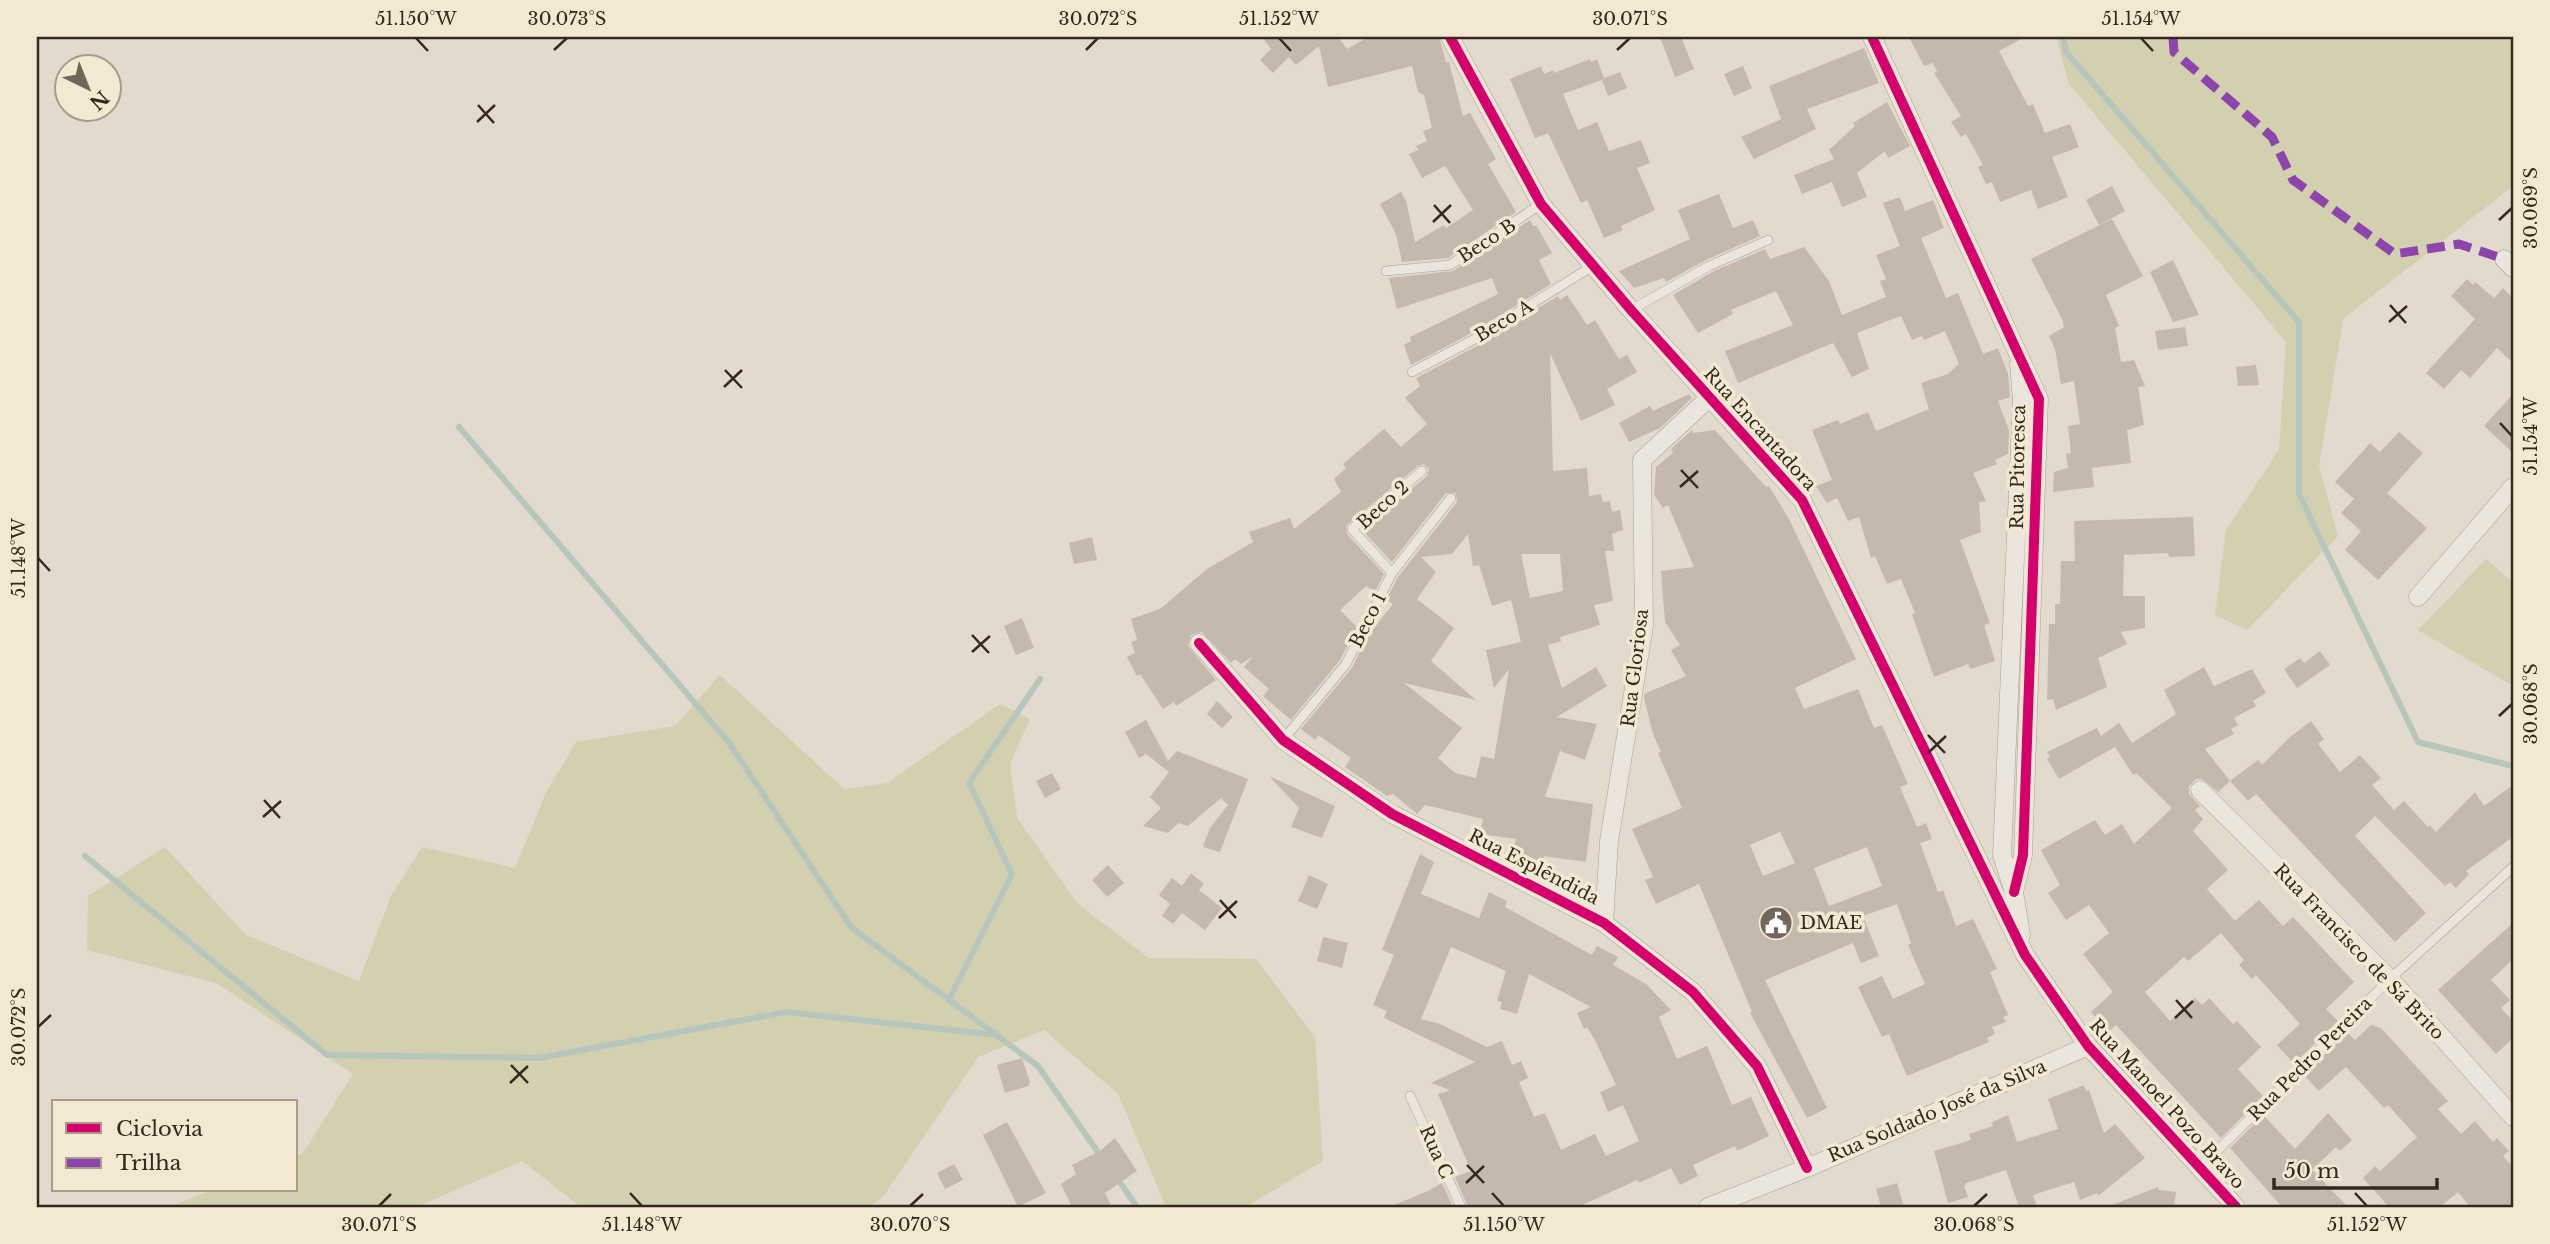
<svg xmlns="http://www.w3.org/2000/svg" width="2550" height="1244" font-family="'Libre Baskerville',serif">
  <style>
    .green { fill: #d2d0af }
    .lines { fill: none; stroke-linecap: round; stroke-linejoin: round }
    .stream { stroke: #b7c6bd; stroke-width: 6 }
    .building { fill: #c5b9ad; fill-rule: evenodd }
    .lane-casing { stroke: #a7a095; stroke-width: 10 }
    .street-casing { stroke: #a7a095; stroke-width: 19 }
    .lane { stroke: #eae6dd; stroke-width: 9 }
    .street { stroke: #eae6dd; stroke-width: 18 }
    .quiet { stroke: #8e44ad; stroke-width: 9; stroke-dasharray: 18 9; stroke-linecap: butt }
    .cycleway-casing { stroke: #f3e9d2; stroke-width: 15 }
    .cycleway { stroke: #d6006c; stroke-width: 10 }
    .ticks { fill: none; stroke: #35281e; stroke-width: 2.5 }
    .labels { text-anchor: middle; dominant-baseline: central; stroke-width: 7; stroke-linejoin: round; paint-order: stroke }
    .street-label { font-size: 18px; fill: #35281e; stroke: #f3e9d2 }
    .poi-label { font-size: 18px; fill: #35281e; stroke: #f3e9d2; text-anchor: start }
    .neatline { fill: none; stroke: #35281e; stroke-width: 2.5 }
    .ticks-label { font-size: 18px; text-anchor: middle; fill: #35281e }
  </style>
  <rect width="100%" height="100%" fill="#e2dacc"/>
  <path class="green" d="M2056,37H2513V186L2343,319L2319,466L2338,536L2247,630L2215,615L2226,530L2279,450L2286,342L2069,84Z
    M2486,559L2513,582V686L2418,630Z
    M720,675L844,789L887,783L1000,704L1030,719L1010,764L1017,818L1078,904L1149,958L1256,959L1315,1037L1323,1161L1245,1207H1166L1118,1094L1044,1030L978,1057L885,1194L870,1207H581L522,1161L417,1207H169L212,1190H296V1156L303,1153L353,1074L216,983L87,950L88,896L165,847L246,935L359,981L391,896L422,847L515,868L546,793L576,742L675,726Z"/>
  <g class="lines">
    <path class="stream" d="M2063,37L2066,52L2299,322V494L2418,742L2513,766
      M459,427L730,744L851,927L1038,1066L1102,1158
      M85,856L327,1055L539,1058L786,1012L997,1035
      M949,999L1012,874L969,783L1040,679
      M1117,1178L1137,1207"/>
  </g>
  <path class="building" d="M1262,37H1338L1347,49L1368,37H1439L1446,62H1449L1463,116L1470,113L1496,159L1488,164L1516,212L1448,258L1402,262L1396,234L1380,204L1401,192L1406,201L1415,242L1444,225L1446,228L1473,210L1445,166L1422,178L1409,154L1418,150L1416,146L1427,141L1423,131L1432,128L1424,95L1418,92L1412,66L1328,87L1319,46L1296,65L1289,57L1273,73L1260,60L1271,49Z
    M1660,37H1681L1694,69L1675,77Z
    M1909,37H2025L1999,51L2028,106L2033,104L2045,133L2070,124L2079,147L2052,157L2068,197L2038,209L2031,190L2000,202L1992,182L1986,184L1978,167L1983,165L1966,134L1961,137L1951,122L1961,116L1934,73L1937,72L1933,63L1924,66Z
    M1864,48L1879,83L1807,109L1816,129L1754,159L1741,137L1781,119L1769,86Z
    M1590,59L1591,62L1597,59L1604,78L1620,72L1627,88L1608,96L1602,80L1563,94L1578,130L1597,122L1609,151L1641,140L1650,163L1637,168L1655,210L1621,226L1623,230L1604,238L1587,200L1581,203L1548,133L1535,138L1510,79L1541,66L1544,74L1553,70L1554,73Z
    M1743,66L1752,88L1734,96L1724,74Z
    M1887,102L1910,146L1888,158L1885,151L1857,173L1867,197L1842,207L1832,182L1802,194L1794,175L1834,159L1829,150L1855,126L1853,123Z
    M2112,186L2125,211L2099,225L2086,200Z
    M1719,194L1733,228L1753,220L1760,236L1706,260L1666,282L1664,278L1634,288L1619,271L1690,239L1678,210Z
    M1900,197L1905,211L1933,200L1944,228L1921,238L1946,298L1958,293L1983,354L1998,348L2008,374L2010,397L1998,401L2009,430L2008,454L1995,460L1997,464L1973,473L1986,501L1979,502L1981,532L1960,540L1990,623L1984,625L1995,661L1970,669L1968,664L1934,677L1912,614L1915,613L1901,579L1887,584L1875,556L1871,558L1859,517L1848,521L1837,498L1827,503L1816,486L1832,480L1812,430L1838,420L1840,424L1868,412L1876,431L1929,409L1921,383L1948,374L1959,364L1945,331L1924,340L1922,336L1912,340L1901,316L1898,317L1857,333L1869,369L1852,377L1833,343L1738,383L1725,351L1793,325L1776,291L1731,310L1733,314L1698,333L1673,295L1712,272L1765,249L1770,259L1804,247L1829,281L1842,315L1886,297L1880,281L1886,279L1876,255L1900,246L1883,203Z
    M2112,219L2143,276L2106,295L2119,326L2115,328L2121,362L2134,360L2145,386L2138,387L2144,425L2127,430L2131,463L2092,468L2094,487L2053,492L2054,472L2068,468L2066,454L2071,453L2068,426L2080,424L2074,381L2061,384L2055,349L2049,336L2064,327L2062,319L2031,259Z
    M1530,220L1534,227L1536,225L1552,253L1539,260L1551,284L1470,334L1411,365L1404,345L1411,341L1410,337L1498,294L1492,278L1397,309L1389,278L1453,271Z
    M2173,260L2199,315L2173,322L2150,272Z
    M2467,279L2473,285L2475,282L2494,298L2503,288L2513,298V363L2497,348L2470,378L2461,370L2444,389L2426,373L2475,319L2451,296Z
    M1567,295L1587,325L1595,320L1619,359L1627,355L1637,372L1607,389L1615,405L1581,421L1550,353L1553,471L1587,468L1589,496L1601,494L1603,502L1610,501L1612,512L1620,510L1623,530L1612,534L1614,551H1605L1613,601L1594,605L1600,625L1560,637L1561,641L1548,645L1562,688L1596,667L1607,686L1557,717L1597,724L1585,760L1560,751L1545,797L1593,804L1586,862L1544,856L1541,864L1512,854L1516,839L1480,834L1483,819L1425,805L1417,814L1393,794L1387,796L1345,767L1351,758L1318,735L1315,740L1301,729L1352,668L1367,637L1393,604L1386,600L1398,577L1457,502L1456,493H1446L1392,562L1362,530L1427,476L1429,469L1424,464L1418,466L1346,526L1347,534L1384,574L1375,592L1366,586L1340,610L1357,627L1340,660L1291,720L1263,696L1269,689L1244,667L1253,656L1241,664L1235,659L1231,663L1202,632L1191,635L1188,646L1216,680L1176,706L1174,702L1163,709L1140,674L1137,676L1127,657L1135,653L1131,642L1137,640L1131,619L1160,609L1207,569L1253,542L1249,532L1290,518L1294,529L1341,492L1334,479L1346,468L1343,464L1384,429L1401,447L1427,424L1405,398L1420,386L1416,378L1477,346L1558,296L1560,300ZM1468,534L1473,566L1479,565L1492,606L1511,600L1521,642L1486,650L1494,688L1509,669L1494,759L1481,756L1476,778L1455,773L1438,758L1462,728L1404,683L1476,700L1431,661L1454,628L1417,599L1436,572L1421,557L1452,554ZM1521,554H1560L1563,591L1530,598Z
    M2185,327L2188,346L2158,350L2155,331Z
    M2256,365L2259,385L2238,386L2236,367Z
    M1689,394L1692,398L1660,428L1629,442L1619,423L1650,406L1653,411Z
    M2513,394V453L2484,426Z
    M1692,430L1693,433L1715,430L1766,487L1769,486L1789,519L1856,659L1795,688L1804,709L1858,689L1874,728L1882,725L1908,784L1900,787L1917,827L1926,823L1932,839L1920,843L1938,892L1943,890L1956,926L1973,919L1997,969L1990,972L2008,1015L2003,1017L2006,1022L1992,1027L1995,1034L1987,1038L1989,1042L1907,1076L1889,1034L1882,1037L1858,987L1882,976L1893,999L1925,984L1908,945L1911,943L1897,904L1863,916L1879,956L1861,963L1853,943L1765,980L1827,1108L1807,1118L1750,1013L1752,1012L1699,884L1656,904L1645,880L1653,877L1632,829L1682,808L1658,753L1661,752L1653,734L1644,698V694L1686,676L1671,650L1680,645L1665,622L1661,571L1694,567L1668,505L1663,508L1654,495L1656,467L1673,453L1671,449ZM1780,832L1795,863L1763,876L1750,845ZM1867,847L1882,886L1829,906L1814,868Z
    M2399,432L2423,453L2387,493L2427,528L2378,580L2345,550L2361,531L2341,513L2354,499L2335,482L2370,443L2380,452Z
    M2193,517L2195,556L2169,557L2168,553L2124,555L2123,596H2145V628L2121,632L2127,644L2098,658L2107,687L2056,710L2053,699L2047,700L2049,624H2055V604H2060L2061,561H2075L2074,521Z
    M1092,537L1097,560L1074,564L1069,543Z
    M1022,618L1034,648L1016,655L1004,626Z
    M2320,651L2330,665L2297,688L2284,669L2300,658L2304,663Z
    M2204,667L2214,686L2252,669L2266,693L2253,701L2256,706L2234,718L2238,725L2231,729L2234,734L2205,749L2230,781L2218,792L2202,779H2196L2189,786V794L2200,806L2195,810L2203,819L2193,831L2228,870L2207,889L2235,921L2259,900L2283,926L2293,917L2354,982L2326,1009L2338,1021L2294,1064L2277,1045L2300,1024L2256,975L2252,979L2239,965L2244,960L2221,933L2188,961L2184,957L2145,992L2170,1021L2195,998L2202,1005L2209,998L2233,1024L2237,1021L2261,1047L2238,1069L2263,1096L2221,1138L2116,1025L2108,1032L2091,1012L2113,992L2083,954L2109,933L2089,905L2066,920L2048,893L2060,885L2041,850L2095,820L2105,835L2122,824L2134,844L2172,808L2136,773L2133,775L2115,747L2059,779L2047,759L2050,757L2047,752L2097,728L2101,736L2119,723L2132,743L2176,714L2164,690Z
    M1217,701L1233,717L1222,728L1207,714Z
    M1146,720L1168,761L1177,751L1248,779L1220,852L1203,847L1210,828L1228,805L1221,798L1188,826L1178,823L1168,833L1143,826L1161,808L1150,797L1169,772L1146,754L1139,758L1125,732Z
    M2311,721L2324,739L2318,744L2340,772L2360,755L2381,778L2372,785L2394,810L2404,801L2428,827L2430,825L2436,832L2475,792L2484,806L2513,785V837L2466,871L2469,874L2456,888L2450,882L2445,886L2375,816L2355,836L2426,913L2395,942L2256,794L2248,801L2230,781L2258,760L2262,765L2290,737Z
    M1052,773L1061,789L1045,798L1036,781Z
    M1269,776L1335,806L1322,838L1291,827L1299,808Z
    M1420,854L1434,862L1421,894L1479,918L1489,892L1507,901L1505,907L1592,955L1597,946L1618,957L1613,965L1646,984L1671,1010L1659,1017L1677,1059L1707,1046L1732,1105L1751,1097L1769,1136L1737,1151L1735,1146L1693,1165L1698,1176L1680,1185L1671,1168L1639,1183L1637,1180L1578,1207H1468L1455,1177L1471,1171L1438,1094L1450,1090L1431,1083L1475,1062L1384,1018L1387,1011L1373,1005L1394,955L1382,950ZM1451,947L1506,971L1497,1001L1502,1002L1500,1009L1517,1014L1529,974L1591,1007L1577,1013L1584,1029L1587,1027L1595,1040L1616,1085L1600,1092L1608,1112L1623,1105L1639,1141L1606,1156L1595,1134L1561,1150L1545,1113L1534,1117L1519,1082L1528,1078L1521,1061L1512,1065L1502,1041L1487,1047L1440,1024L1421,1019Z
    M1108,865L1124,883L1107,897L1092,880Z
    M1191,873L1204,884L1199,890L1222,908L1205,930L1182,913L1173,924L1162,916L1170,904L1159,895L1172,878L1182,886Z
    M1309,875L1328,884L1317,909L1298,901Z
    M2513,923V959L2491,980L2510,1000L2501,1008L2513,1021V1038L2496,1054L2438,990Z
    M1323,937L1348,943L1342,968L1317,961Z
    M2371,1025L2381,1028L2448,1101L2438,1109L2461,1134L2475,1121L2493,1142L2497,1138L2509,1151L2503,1156L2513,1167V1207H2470L2458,1192L2440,1207H2389L2363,1178L2375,1166L2380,1171L2417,1137L2388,1105L2384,1108L2346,1067L2319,1091L2304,1075L2347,1032L2355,1040Z
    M1022,1058L1030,1082L1028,1086L1005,1093L997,1065Z
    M2084,1085L2086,1091L2089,1090L2104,1133L2115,1124L2145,1158L2098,1196L2097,1193L2080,1200L2074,1182L2033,1195L2037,1207H2019L2006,1170L1967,1183L1964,1186L1968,1197L1948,1203L1934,1151L1971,1140L1969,1134L1993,1126L1992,1122L2008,1115L2017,1142L2058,1129L2048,1099Z
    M2328,1113L2352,1140L2340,1151L2336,1147L2312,1170L2348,1207H2282L2230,1148L2263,1115L2295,1149Z
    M1007,1122L1046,1193L1018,1207L983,1135Z
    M1115,1138L1137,1171L1105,1193L1112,1207H1072L1061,1184L1076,1174L1072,1165L1100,1151Z
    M954,1164L963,1180L945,1189L937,1173Z
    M1442,1183L1453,1207H1389L1428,1191Z
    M1897,1183L1904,1207H1881L1876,1189Z
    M2158,1187L2159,1190L2176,1192L2174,1207H2107Z"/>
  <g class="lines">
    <defs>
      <path id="lane" d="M1386,271L1450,265L1541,204
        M1631,310L1709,266L1768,240
        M1412,372L1473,340L1593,266
        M1392,573L1352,529L1422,471
        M1283,740L1346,664L1392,573L1451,498
        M1410,1096L1461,1207
        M2200,1168L2390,979L2513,867"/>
      <path id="street" d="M1450,37L1541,204L1631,310L1802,500L2025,955L2088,1046L2236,1207
        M1872,37L2039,399L2023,855L2014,892
        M2504,259L2513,268
        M2019,364L2022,400L2002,855L2014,892L2021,935
        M2418,597L2513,487
        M1199,643L1283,740L1392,814L1604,923L1693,992L1757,1066L1807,1168
        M2200,790L2390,979L2513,1117
        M1604,923L1609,841L1644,626L1642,460L1709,398
        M1708,1207L1807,1168L2088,1046"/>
    </defs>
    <use href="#lane" class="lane-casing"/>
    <use href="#street" class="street-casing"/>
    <use href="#lane" class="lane"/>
    <use href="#street" class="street"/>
    <path class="quiet" d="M2173,37L2174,52L2272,137L2293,180L2395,254L2459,244L2504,259"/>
    <defs>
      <path id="cycleway" d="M1450,37L1541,204L1631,310L1802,500L2025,955L2088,1046L2236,1207
        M1872,37L2039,399L2023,855L2014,892
        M1199,643L1283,740L1392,814L1604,923L1693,992L1757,1066L1807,1168"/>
    </defs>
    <use href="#cycleway" class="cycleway-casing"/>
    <use href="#cycleway" class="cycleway"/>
  </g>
  <path class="ticks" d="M416,38L428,51M1279,38L1291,51M2141,38L2153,51M554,50L567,38M1086,50L1098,38M1617,50L1630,38M478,105L494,123M477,122L495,105M1434,205L1450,223M2499,220L2512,208M1433,222L1451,205M2390,305L2406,323M2389,322L2407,306M725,370L742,388M724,387L742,370M2500,423L2512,436M1681,470L1698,488M1680,487L1698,471M38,558L50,571M972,635L989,653M972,652L990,636M2499,716L2512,704M1928,735L1945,753M1928,753L1946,736M264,800L280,818M263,817L281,801M1220,900L1236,918M1219,918L1237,901M2176,1000L2192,1018M2175,1018L2193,1001M38,1027L51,1015M511,1065L528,1083M510,1083L528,1066M1467,1165L1484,1183M1466,1183L1484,1166M630,1193L642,1206M1492,1193L1504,1206M2355,1193L2367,1206M379,1206L391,1194M910,1206L923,1194M1974,1206L1987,1194"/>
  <defs>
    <symbol id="civic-disc" viewBox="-11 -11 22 22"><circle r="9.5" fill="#72665b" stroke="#f3e9d2"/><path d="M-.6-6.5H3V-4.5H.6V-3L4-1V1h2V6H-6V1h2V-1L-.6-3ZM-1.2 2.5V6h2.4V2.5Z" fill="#fff"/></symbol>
  </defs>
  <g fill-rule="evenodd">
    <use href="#civic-disc" x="1757" y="904" width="38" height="38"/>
  </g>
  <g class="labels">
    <g class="street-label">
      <text transform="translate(1487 241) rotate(-33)">Beco B</text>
      <text transform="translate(1504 321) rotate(-31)">Beco A</text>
      <text transform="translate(1760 429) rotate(48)">Rua Encantadora</text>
      <text transform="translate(2018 467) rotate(-89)">Rua Pitoresca</text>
      <text transform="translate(1383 505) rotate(-42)">Beco 2</text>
      <text transform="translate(1368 620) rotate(-63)">Beco 1</text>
      <text transform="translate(1635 668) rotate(-83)">Rua Gloriosa</text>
      <text transform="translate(1534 867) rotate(27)">Rua Esplêndida</text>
      <text transform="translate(2359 952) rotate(46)">Rua Francisco de Sá Brito</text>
      <text transform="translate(2310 1059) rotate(-45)">Rua Pedro Pereira</text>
      <text transform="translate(2167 1104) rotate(48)">Rua Manoel Pozo Bravo</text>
      <text transform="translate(1937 1111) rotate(-23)">Rua Soldado José da Silva</text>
      <text transform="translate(1436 1152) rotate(66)">Rua C</text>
    </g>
    <g class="poi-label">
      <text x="1800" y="923">DMAE</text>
    </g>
  </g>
  <rect width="2550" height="1244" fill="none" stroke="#f3e9d2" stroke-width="77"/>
  <rect x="52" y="1100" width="245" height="91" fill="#f3e9d2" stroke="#a79c8a" stroke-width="2"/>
  <rect x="66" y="1123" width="35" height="10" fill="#d6006c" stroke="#a79c8a" stroke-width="2"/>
  <text x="116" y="1136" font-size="21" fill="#35281e">Ciclovia</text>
  <rect x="66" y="1158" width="35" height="10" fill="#8e44ad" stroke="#a79c8a" stroke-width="2"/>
  <text x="116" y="1170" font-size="21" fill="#35281e">Trilha</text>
  <g transform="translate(88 88) rotate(137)"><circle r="33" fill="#f3e9d2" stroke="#a79c8a" stroke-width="2"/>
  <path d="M0-5L12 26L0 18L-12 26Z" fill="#72665b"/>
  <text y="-10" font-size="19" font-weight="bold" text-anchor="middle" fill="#35281e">N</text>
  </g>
  <path d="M2274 1178v10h163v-10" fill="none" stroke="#35281e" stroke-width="3.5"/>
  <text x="2284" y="1178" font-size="21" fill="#35281e" stroke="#f3e9d2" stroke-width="5" paint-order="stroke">50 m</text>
  <rect x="38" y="38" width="2474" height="1168" class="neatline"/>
  <g class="ticks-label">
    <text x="416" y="25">51.150°W</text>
    <text x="567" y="25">30.073°S</text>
    <text x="1098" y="25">30.072°S</text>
    <text x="1279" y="25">51.152°W</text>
    <text x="1630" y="25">30.071°S</text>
    <text x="2141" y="25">51.154°W</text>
    <text transform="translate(2531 208) rotate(-90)" y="6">30.069°S</text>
    <text transform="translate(2531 436) rotate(-90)" y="6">51.154°W</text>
    <text transform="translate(19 558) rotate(-90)" y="6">51.148°W</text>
    <text transform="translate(2531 704) rotate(-90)" y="6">30.068°S</text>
    <text transform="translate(19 1027) rotate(-90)" y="6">30.072°S</text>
    <text x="379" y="1231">30.071°S</text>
    <text x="642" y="1231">51.148°W</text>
    <text x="910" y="1231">30.070°S</text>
    <text x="1504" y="1231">51.150°W</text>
    <text x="1974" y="1231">30.068°S</text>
    <text x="2367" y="1231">51.152°W</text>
  </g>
</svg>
